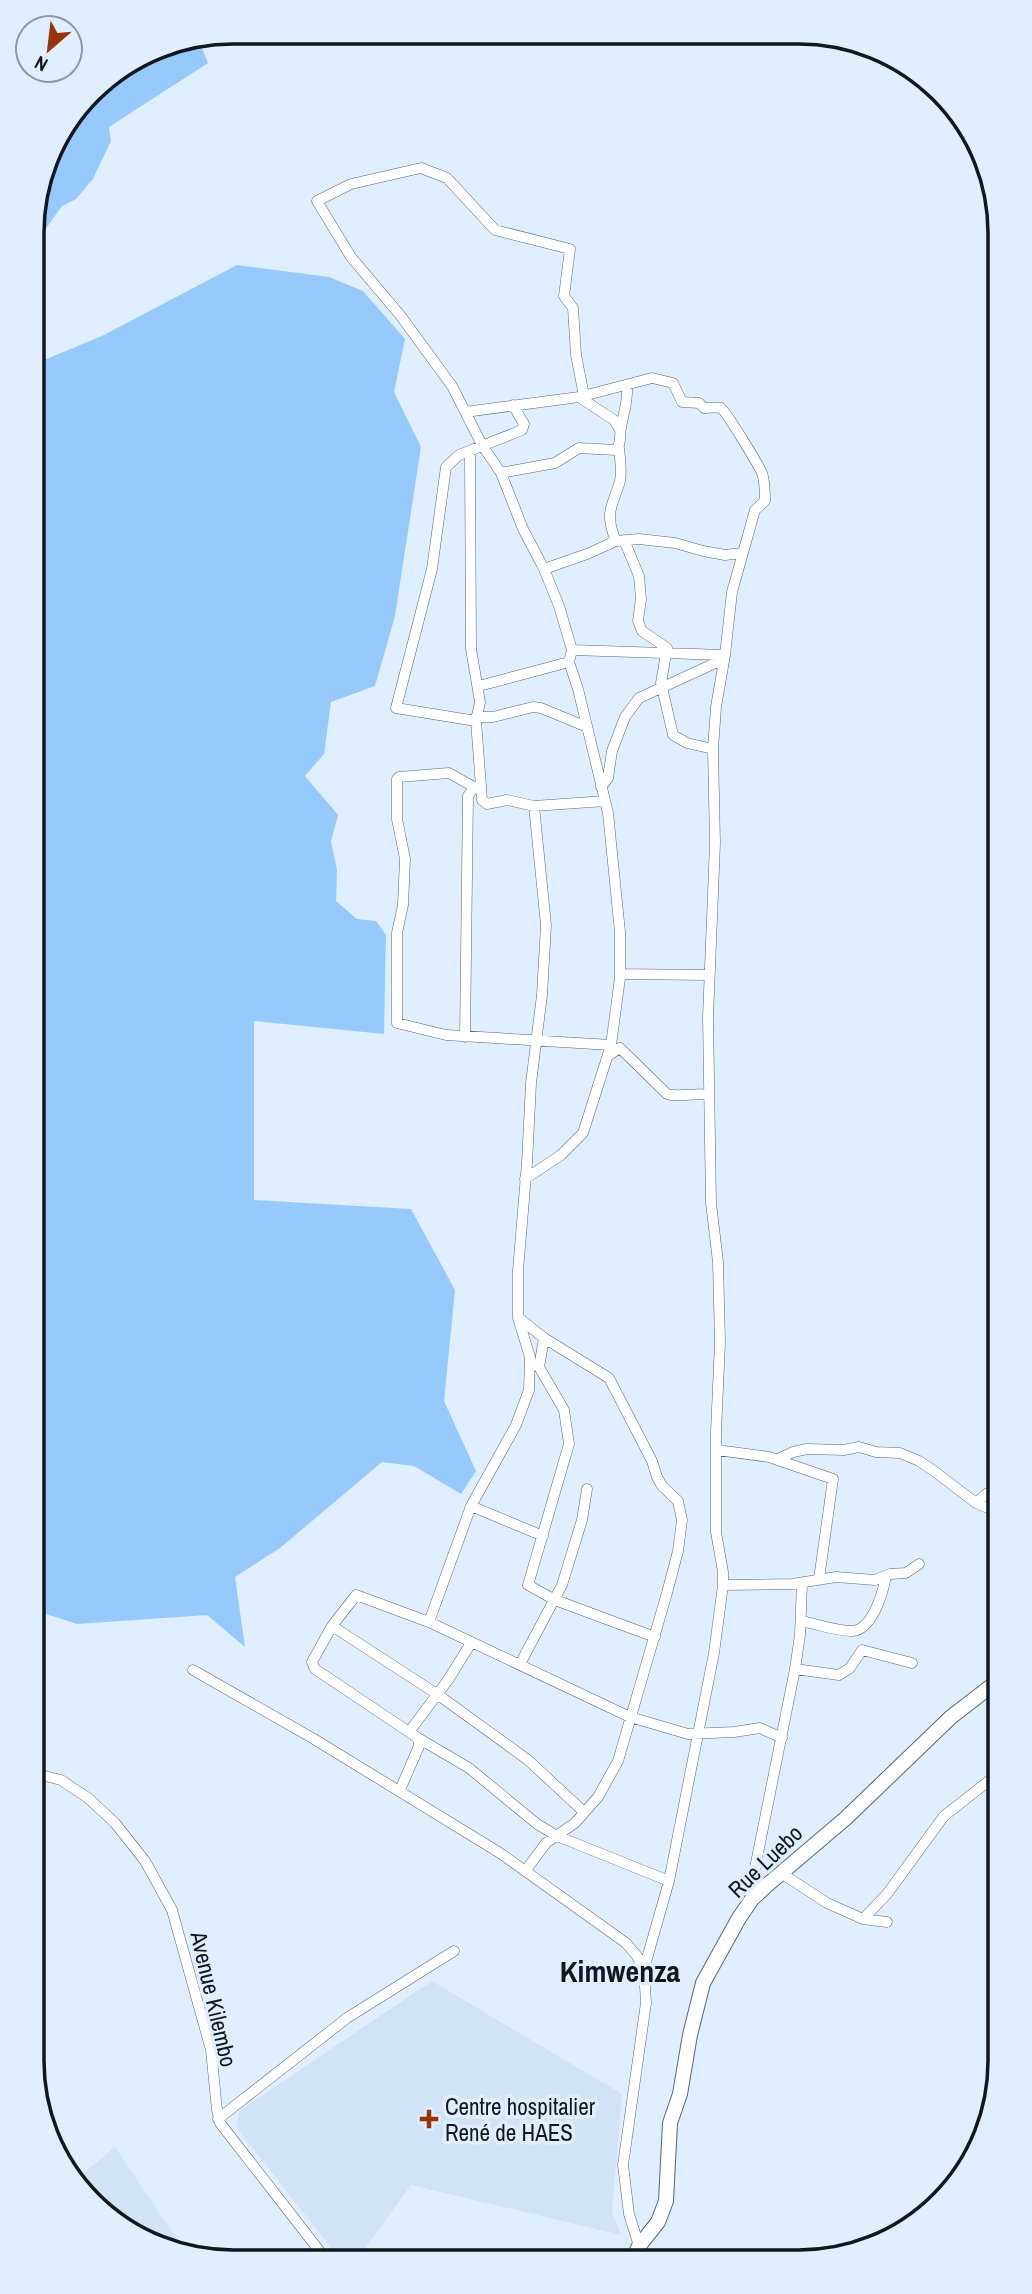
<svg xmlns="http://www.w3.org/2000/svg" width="1032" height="2294" font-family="'Archivo Narrow',sans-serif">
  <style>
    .built { fill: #d0e3f7 }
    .green { fill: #97cafc }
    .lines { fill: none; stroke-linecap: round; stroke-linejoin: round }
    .street-casing { stroke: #566677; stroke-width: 11 }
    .secondary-casing { stroke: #566677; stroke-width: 16 }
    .street { stroke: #fff; stroke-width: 10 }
    .secondary { stroke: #fff; stroke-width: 14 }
    .poi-dot { fill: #993308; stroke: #e0efff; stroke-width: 2.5 }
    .labels { text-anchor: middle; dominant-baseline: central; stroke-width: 7; stroke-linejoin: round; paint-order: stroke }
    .street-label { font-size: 23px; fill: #10171d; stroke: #e0efff }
    .poi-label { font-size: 23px; fill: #10171d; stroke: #e0efff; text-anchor: start }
    .district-label { font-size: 30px; font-weight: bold; fill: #10171d; stroke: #e0efff }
    .rim { fill: none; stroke: #10171d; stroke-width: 3.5 }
  </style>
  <rect width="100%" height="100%" fill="#e0efff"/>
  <path class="built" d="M432,1981L622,2094L612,2212L621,2235L411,2185L358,2258H339L237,2128L239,2111Z
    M115,2147L188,2256L100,2212L78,2178Z"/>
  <path class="green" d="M198,38L208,63L109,127L111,141L93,179L76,199L62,206L32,248V219L52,144L100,82L156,47Z
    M237,265L329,277L363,291L405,339L394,392L421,447L395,616L375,686L331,702L324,754L305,776L338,815L331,841L337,870L336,901L357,919L376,921L386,935L384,1034L254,1021V1200L411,1209L455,1290L444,1401L476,1471L461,1494L414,1466L382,1462L280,1548L235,1577L245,1647L207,1615L77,1624L37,1611L32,369L44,360L102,336Z"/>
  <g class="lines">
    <defs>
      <path id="street" d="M579,397L614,420L620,430
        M465,412L579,397L652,378L673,383L682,402L699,403L704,408C709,408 716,407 721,408C725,409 759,466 762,473C765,482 765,492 765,501L755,510L732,592L725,655L716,707L713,749L715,843L708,1017L711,1203L718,1262L720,1342L716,1432V1532L723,1572V1585L714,1653L669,1881L644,1969L646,2003L623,2165L629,2214L639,2246
        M470,452L471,649L480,702L476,721L482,800L487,804L507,800L534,806L605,801
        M501,473L555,463L579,448L616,450C622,443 619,436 621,427C624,411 628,403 627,385
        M624,540L639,576L641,599L638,621L642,631L667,648L661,683L673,735L687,743L713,749
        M616,541C604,512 612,508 620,481C622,471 620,458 619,448
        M544,569L587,554L616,541L639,539L675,543L703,551L725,555L742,553
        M572,650L725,655
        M479,686L569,662
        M476,717H493L533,707L541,708L587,727
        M476,721L396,708L432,569L446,467L459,455L522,430L524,424L513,405
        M474,787L449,773L399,777L397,779V819L405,859L403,905L397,933V1023L446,1035L611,1045
        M601,787L608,778L612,751L625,717L639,698L724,659
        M620,974L708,975
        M465,1037L468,796L474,787L478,789
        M609,1055L620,1048L667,1094C680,1098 695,1092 709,1095
        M525,1179L561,1155L583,1133L611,1045L620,978V932L608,813L578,689L569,662L572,650L559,606L544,569L523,529L501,473L482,445L452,386L400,315L351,257L317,201L351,184L421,168L447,178L495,230L570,249L564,296L573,308L576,355L584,396
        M519,1318L544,1338L609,1378L652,1461L657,1477L662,1486L678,1501L682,1520L678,1551L667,1593L618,1761L598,1797L575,1823L546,1843L526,1870
        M544,1338L539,1367L564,1410L569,1444L528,1585L555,1600L655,1637
        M717,1450L769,1457L833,1479L819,1579
        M778,1459L793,1452L807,1449L844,1450L859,1447L876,1452L900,1453L919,1461L934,1471L976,1503L998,1512
        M976,1503L986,1494L998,1490
        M471,1506L543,1536
        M723,1585L792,1584L836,1577L875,1580L890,1574L906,1573L919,1564
        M801,1621C817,1624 836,1631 852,1631C873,1630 883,1592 886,1576
        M429,1622L471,1506L516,1425L529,1390L530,1357L518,1318V1271L527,1163L531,1083L542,995L546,925L534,806
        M332,1626L437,1694L528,1760L584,1812
        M520,1664L562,1585L582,1520L587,1489
        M795,1669L839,1675L850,1668L862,1650L912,1663
        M193,1670L314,1739L500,1853L626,1943L637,1956L644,1968
        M985,1691L999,1699
        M409,1732L448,1680L471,1643
        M37,1774L61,1780L88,1798L115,1823L145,1861L172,1910L211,2050L217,2110L220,2123L325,2258
        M400,1790L419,1746L418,1738
        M781,1873L827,1903L863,1919L887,1922
        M669,1881L557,1836L537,1824L469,1768L418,1738L315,1669L312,1662L332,1626L353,1599L356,1595L429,1622L630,1717L688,1734L734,1732L760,1728L782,1738
        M752,1899L754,1873L795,1669L800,1635L802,1583
        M863,1919L887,1894L944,1816L999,1773
        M218,2119L347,2018L454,1951"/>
      <path id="secondary" d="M634,2257L639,2246L658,2222L666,2201L670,2123L680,2094L690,2035L703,1983L739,1918L752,1899L766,1886L846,1818L951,1717L999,1680"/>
    </defs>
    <use href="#street" class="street-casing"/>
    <use href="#secondary" class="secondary-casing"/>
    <use href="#street" class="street"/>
    <use href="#secondary" class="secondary"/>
  </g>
  <path class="poi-dot" d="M425.5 2108.5h7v7h7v7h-7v7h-7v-7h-7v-7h7z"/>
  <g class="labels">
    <g class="street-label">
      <text transform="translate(765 1861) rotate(-44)">Rue Luebo</text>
      <text transform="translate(214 1999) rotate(77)">Avenue Kilembo</text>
    </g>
    <g class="poi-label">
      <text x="445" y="2106">Centre hospitalier<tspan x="445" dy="26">René de HAES</tspan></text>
    </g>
    <g class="district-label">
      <text x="620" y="1971">Kimwenza</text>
    </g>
  </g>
  <path d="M0 0H1032V2294H0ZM233 44H799A189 189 0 0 1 988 233V2061A189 189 0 0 1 799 2250H233A189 189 0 0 1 44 2061V233A189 189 0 0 1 233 44Z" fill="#e0efff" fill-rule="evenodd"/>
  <path class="rim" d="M233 44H799A189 189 0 0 1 988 233V2061A189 189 0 0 1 799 2250H233A189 189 0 0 1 44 2061V233A189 189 0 0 1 233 44Z"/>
  <g transform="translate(49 49) rotate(208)"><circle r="33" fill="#e0efff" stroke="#8d99a5" stroke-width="2"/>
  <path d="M0-5L12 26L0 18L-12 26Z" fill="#993308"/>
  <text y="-10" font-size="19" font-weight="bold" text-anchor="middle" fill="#10171d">N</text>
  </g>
</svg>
